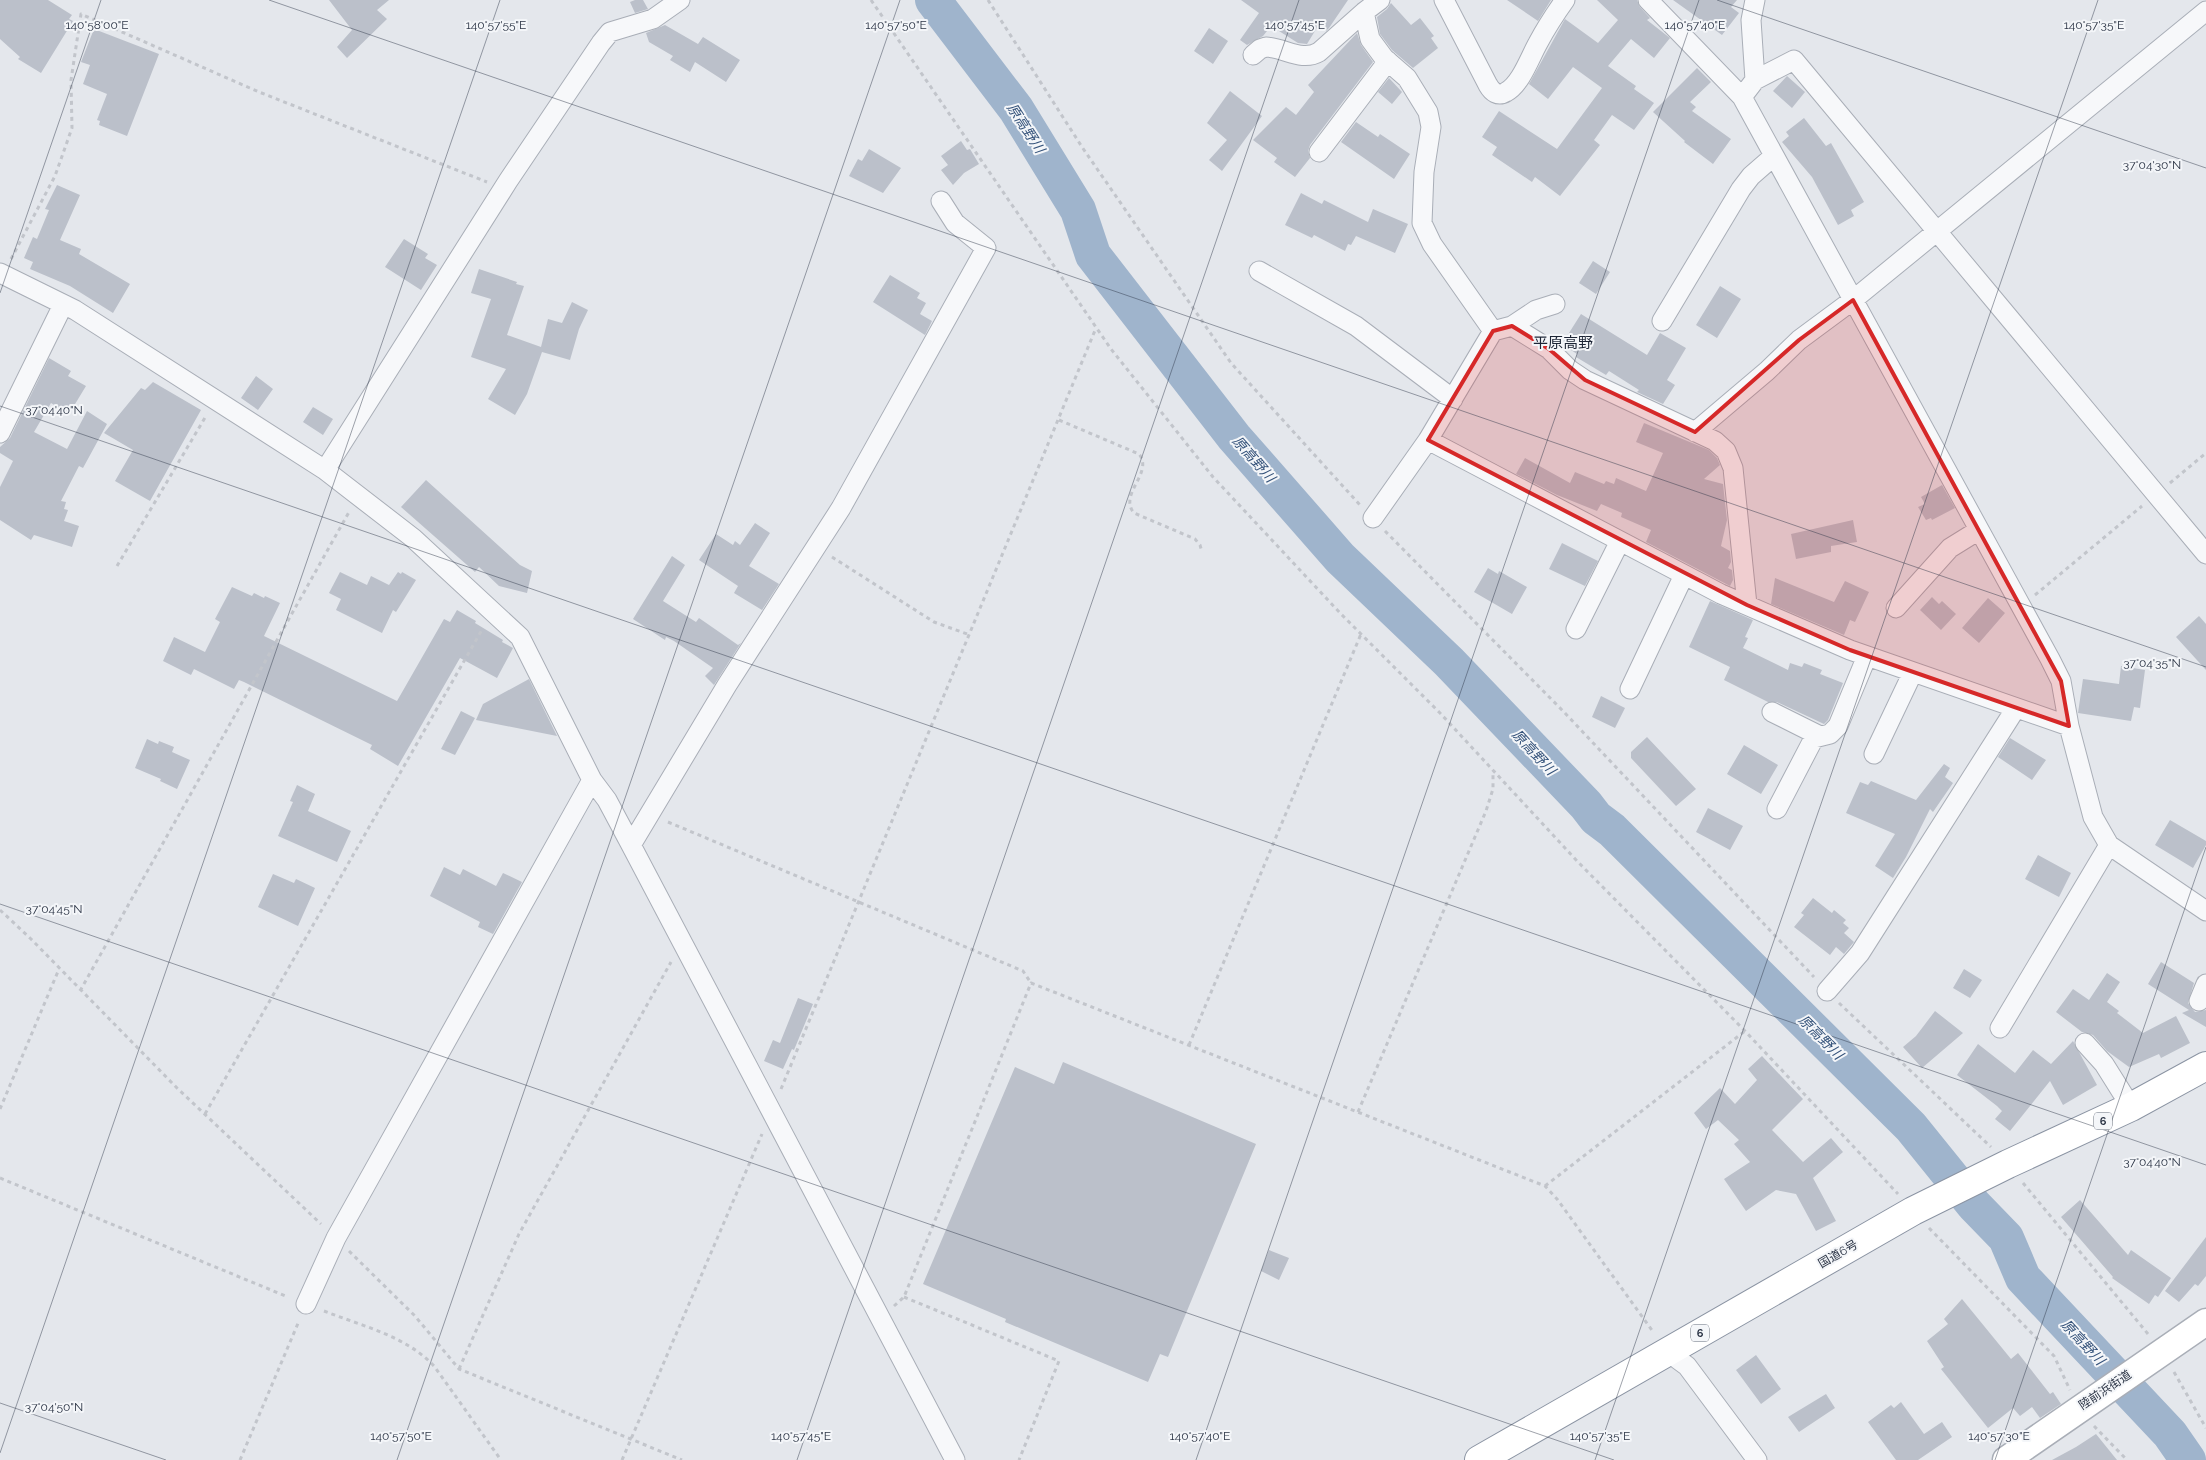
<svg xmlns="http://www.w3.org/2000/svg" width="2206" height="1460" font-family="Raleway,'Noto Sans JP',sans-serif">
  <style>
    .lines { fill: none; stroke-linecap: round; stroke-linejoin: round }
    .river { stroke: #9fb4cc; stroke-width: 36 }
    .building { fill: #bbc0ca }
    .street-casing { stroke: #a9aeb7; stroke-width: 21 }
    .secondary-casing { stroke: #a9aeb7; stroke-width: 29 }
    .highway-casing { stroke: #8b94a3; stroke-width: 30 }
    .path { stroke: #c2c5cb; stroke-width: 3; stroke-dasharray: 4 4; stroke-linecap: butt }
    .street { stroke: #f7f8fa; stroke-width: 19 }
    .secondary { stroke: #fff; stroke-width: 26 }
    .highway { stroke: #fff; stroke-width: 28 }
    .marked { fill: #d62828; fill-opacity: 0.2; stroke: #d62828; stroke-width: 4; stroke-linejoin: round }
    .ticks { fill: none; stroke: #2b3445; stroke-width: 1; stroke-opacity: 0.45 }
    .labels { text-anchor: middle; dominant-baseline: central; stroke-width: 4; stroke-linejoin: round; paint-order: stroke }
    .shield { fill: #f4f6f9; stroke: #676e7b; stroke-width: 1 }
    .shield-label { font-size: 11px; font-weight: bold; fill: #2b3445 }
    .street-label { font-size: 12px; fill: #2b3445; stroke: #f4f6f9 }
    .water-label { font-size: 14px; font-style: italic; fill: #34527a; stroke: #f4f6f9 }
    .quarter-label { font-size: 15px; fill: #1d2536; stroke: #f4f6f9 }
    .ticks-label { font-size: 12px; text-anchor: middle; fill: #2b3445; stroke: #f4f6f9; stroke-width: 4; stroke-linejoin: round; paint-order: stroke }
  </style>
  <rect width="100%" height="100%" fill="#e4e7ec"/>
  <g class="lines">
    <path class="river" d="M933,0L1016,109L1078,210L1093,255L1234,437L1340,558L1449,662L1586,805L1596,818L1612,830L1911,1127L1974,1205L2006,1238L2023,1278L2170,1434L2188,1460"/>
  </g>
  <path class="building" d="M0,0H48L72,15L69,19L73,21L41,73L18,59L20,57L0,39Z
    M329,0H389L377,10L387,19L347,58L337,47L352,30Z
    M635,0H643L648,9L635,13L630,2Z
    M1241,0H1348L1329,28L1326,31L1318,26L1307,44L1298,43L1271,26L1263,36L1247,45L1240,40L1259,13Z
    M1507,0H1551L1538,21Z
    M1597,0H1637L1640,7L1650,18L1647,20L1670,38L1654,58L1631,39L1608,66L1636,86L1634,89L1654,103L1634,130L1612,115L1594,140L1600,145L1560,196L1535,177L1532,182L1492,155L1497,147L1482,137L1499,111L1557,149L1602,88L1573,67L1548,99L1529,84L1565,19L1598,43L1618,20Z
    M1673,0H1737L1731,7L1739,13L1722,35Z
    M1391,3L1411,25L1420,18L1434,36L1431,38L1438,48L1413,68L1392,50L1380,34L1377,17L1387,9Z
    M665,25L698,44L703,37L740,60L726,82L695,62L690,72L670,60L673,56L649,42L646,33Z
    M1209,28L1228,41L1213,64L1194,51Z
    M94,29L159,54L127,136L99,125L100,121L97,120L107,94L83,84L90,65L81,62Z
    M1357,33L1361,45L1373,62L1310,145L1308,151L1310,158L1295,177L1274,162L1277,158L1253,140L1286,107L1296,115L1314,92L1308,85Z
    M1697,68L1711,82L1690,102L1696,107L1692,111L1731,139L1713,164L1684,142L1685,141L1653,112Z
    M1787,76L1805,92L1792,108L1773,91Z
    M1389,78L1402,92L1392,104L1378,92Z
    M1230,91L1262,116L1222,171L1209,160L1227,140L1207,123Z
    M1804,118L1826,146L1831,143L1864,202L1851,210L1854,216L1838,225L1812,177L1782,142L1789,136L1786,132Z
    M1356,122L1378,137L1380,134L1410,154L1394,179L1341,142Z
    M961,141L967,150L970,149L979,164L964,173L953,185L941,170L948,165L941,156Z
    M869,149L901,168L883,193L849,176L858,159L862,161Z
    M57,185L80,195L60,240L81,249L79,254L130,284L113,313L70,286L30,269L33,262L24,258L33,237L37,239L49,210L45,209Z
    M1301,193L1322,204L1324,200L1368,222L1373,209L1408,224L1395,253L1356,236L1351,245L1348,244L1345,251L1314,235L1312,238L1285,225Z
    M404,239L428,254L425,258L437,265L421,290L385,267Z
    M1593,261L1610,272L1596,294L1579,283Z
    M479,269L517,282L516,284L524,286L507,335L541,347L548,319L562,323L572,302L588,310L579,329L570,360L542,352L527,394L515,415L488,399L506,369L471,357L491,299L471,293Z
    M890,275L920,293L917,298L926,303L920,314L932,321L925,335L873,302Z
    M1720,286L1741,299L1717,338L1696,325Z
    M1581,314L1647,355L1660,333L1686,348L1667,380L1675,385L1663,404L1637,392L1639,390L1609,371L1606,375L1576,357L1577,354L1562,344Z
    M49,358L71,371L68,376L86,386L69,414L51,403L34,432L67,449L87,411L107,424L83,468L79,466L61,501L66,502L64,509L68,510L64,521L79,526L72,547L34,535L31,540L0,520V487L13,461L0,453V447L10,438Z
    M256,376L273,389L258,410L241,398Z
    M153,382L201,410L150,501L115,481L133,450L104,433L141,388L145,390Z
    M313,407L333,419L323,435L303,422Z
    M1644,423L1709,450L1717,458L1720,465L1704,479L1723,484L1727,520L1721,546L1730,551L1731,562L1728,568L1732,570L1733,580L1730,586L1646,542L1651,530L1621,517L1622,513L1601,504L1597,511L1557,495L1516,474L1525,458L1570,483L1575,472L1604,484L1606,481L1614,484L1616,478L1646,491L1663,453L1636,442Z
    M426,480L520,565L532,571L527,593L499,586L479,567L475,572L401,507Z
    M1942,485L1955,508L1932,520L1931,518L1926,520L1918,507L1925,504L1921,497Z
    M1853,520L1857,542L1831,546V552L1796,559L1791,534Z
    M755,523L770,533L749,566L779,584L762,610L734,593L738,586L699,560L716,534L733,545L735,541L740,545Z
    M1562,543L1598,561L1585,586L1549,569Z
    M672,556L685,565L663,601L696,622L699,618L738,645L741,643L714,685L705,676L713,668L674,641L666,637L665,640L633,619Z
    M1488,568L1498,574L1499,571L1527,587L1512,614L1474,592Z
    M340,572L367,585L371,576L389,585L398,572L401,574L402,572L416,580L396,612L393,610L382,633L336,610L341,599L329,593Z
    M1775,578L1834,602L1845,581L1869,592L1855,622L1850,620L1844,635L1771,604Z
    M232,587L252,596L254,593L264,598L265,596L280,603L264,636L397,701L444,619L450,622L457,610L476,621L475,623L503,640L502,642L513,648L497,678L460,658L398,766L370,749L372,745L244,682L239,680L234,689L194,669L191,675L163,661L174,637L205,652L220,622L215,619Z
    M1932,597L1939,604L1942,601L1956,614L1941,630L1920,610Z
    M1988,598L2005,613L1979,643L1962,628Z
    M1710,601L1753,620L1745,637L1748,638L1743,648L1788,670L1790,663L1802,667L1804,663L1822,670L1820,674L1843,683L1828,720L1824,724L1777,702H1768L1724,680L1730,667L1689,647Z
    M2199,616L2206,624V670L2176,637Z
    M2121,666L2145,670L2140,708L2134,707L2131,721L2078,713L2083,679L2119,684Z
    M529,679L557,736L476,720L483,704Z
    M1601,696L1625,708L1615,728L1592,717Z
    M461,711L475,718L455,755L441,749Z
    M1647,737L1696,789L1676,806L1631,758V752Z
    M2010,738L2046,760L2032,780L1998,757Z
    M147,739L158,744L159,741L174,747L172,752L190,760L177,789L160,781L161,779L135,768Z
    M1744,745L1778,765L1761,794L1727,774Z
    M1944,764L1950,768L1945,777L1953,783L1933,812L1930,809L1906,857L1893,878L1875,866L1895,834L1846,813L1860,782L1868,785L1871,781L1916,800Z
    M297,785L315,794L308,811L351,831L337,862L278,836L293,802L290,801Z
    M1708,808L1743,826L1730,850L1696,832Z
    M2170,820L2206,841V845L2193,868L2155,845Z
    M2038,855L2071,873L2059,897L2025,879Z
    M444,867L460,875L463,869L496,886L503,873L522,882L493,934L478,927L480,922L430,896Z
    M273,874L294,883L296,879L315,888L298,926L258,907Z
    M1813,898L1832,913L1834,910L1846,920L1843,923L1849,928L1844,933L1854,942L1844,954L1836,947L1830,955L1794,927L1804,915L1801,913Z
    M2161,962L2194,983L2188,1003L2195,1012L2206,1010V1027L2182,1013L2189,1010L2148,984Z
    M1964,969L1982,980L1970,998L1953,988Z
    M2107,973L2120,982L2107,1002L2119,1011L2117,1013L2143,1033L2176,1016L2190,1043L2161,1058L2159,1054L2129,1067L2107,1051L2093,1035L2082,1032L2056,1012L2073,989L2089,1000Z
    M798,998L813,1004L794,1050L792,1049L783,1069L764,1061L773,1040L780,1043Z
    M1935,1011L1963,1033L1922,1068L1903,1047L1916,1036Z
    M2073,1041L2097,1085L2063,1105L2050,1081L2010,1131L1995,1119L2002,1111L1997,1106L1957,1075L1978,1044L2015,1073L2033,1050L2051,1064Z
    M1762,1056L1803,1099L1772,1130L1803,1162L1831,1138L1843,1152L1813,1178L1836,1221L1816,1231L1796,1194L1776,1190L1746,1211L1724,1179L1750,1162L1734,1144L1739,1140L1718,1120L1706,1129L1694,1113L1720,1088L1735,1104L1757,1080L1748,1069Z
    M1063,1062L1256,1144L1168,1357L1160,1354L1148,1382L1005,1322L1006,1319L923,1284L1015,1067L1054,1084Z
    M2080,1200L2128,1255L2131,1250L2171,1278L2158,1297L2155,1295L2149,1304L2112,1278L2113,1277L2061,1217Z
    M2206,1237V1276L2198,1286L2195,1284L2179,1302L2165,1291Z
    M1269,1250L1289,1258L1279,1280L1261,1271Z
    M1962,1299L2011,1359L2018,1353L2050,1394L2053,1392L2061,1404L2040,1418L2032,1407L2020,1416L2013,1408L1988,1428L1941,1369L1944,1367L1927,1341L1948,1324L1944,1319Z
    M1756,1355L1781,1389L1761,1404L1736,1370Z
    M1826,1394L1835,1408L1799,1432L1788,1417Z
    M1901,1402L1924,1434L1942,1422L1952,1437L1918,1460H1896L1868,1422L1891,1405L1894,1408Z
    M2096,1434L2117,1460H2052L2076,1447Z"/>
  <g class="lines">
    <defs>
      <path id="street" d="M1444,0L1488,85C1492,92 1498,97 1506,92C1521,84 1530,57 1538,43C1546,28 1555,14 1565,0
        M1648,0L1742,97L2050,659L2061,681L2069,726L2093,817L2109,845L2206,911
        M1364,12L1370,39L1384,58L1407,78L1428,112L1431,127L1424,172L1422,223L1432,244L1493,331L1512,326L1536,310L1555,304
        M1253,55L1260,49L1266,47C1285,48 1302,62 1319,52L1364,12L1380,0
        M1755,80L1751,20L1755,0
        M1742,97L1755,80L1794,60L2206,554
        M1319,152L1388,61
        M1259,271L1356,326L1453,399
        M0,273L75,310L325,470L413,538L520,637L592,780L607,800L631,845L955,1460
        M1662,321L1741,189L1751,176L1774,156
        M1512,326L1549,349L1570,370L1585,380L1715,441L1726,451L1733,468L1747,605
        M1695,432L1767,371L1799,340L1853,300L2206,11
        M0,433L63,305
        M1428,440L1721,594L1850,650L2069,726
        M325,470L508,181L601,43L610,32L653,19L680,0
        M1373,518L1428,440L1493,331
        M1896,608L1950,548L1979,530
        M1576,629L1620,541
        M1630,689L1684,575
        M1772,712L1820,736
        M1874,754L1913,672
        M1777,809L1814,738L1830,734L1838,726L1867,656
        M631,845L727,685L841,508L986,248L955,223L941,201
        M1827,991L1860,953L2016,708
        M2199,1001L2206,984
        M2000,1028L2109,845
        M2085,1043L2104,1064L2131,1107
        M306,1304L336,1238L592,780
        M1668,1352L1687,1366L1757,1460"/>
      <path id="secondary" d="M2006,1460L2206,1322"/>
      <path id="highway" d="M1479,1460L1913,1211L2008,1164L2131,1107L2206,1066"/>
    </defs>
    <use href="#street" class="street-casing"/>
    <use href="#secondary" class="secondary-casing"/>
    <use href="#highway" class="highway-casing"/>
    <path class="path" d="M871,0L1111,349L1213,477L1341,614L1440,713L1578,862L1745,1031L1898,1194
      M988,0L1082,147L1231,363L1360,505
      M11,259L55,176L72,128L71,80L81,14L259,92L487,182
      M1059,420L1139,454C1154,473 1118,494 1134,513L1195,539L1200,545L1202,552
      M2170,483L2206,453
      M1385,531L1563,711L1814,977
      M832,557L934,622L970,635
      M117,566L206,416
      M2035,595L2142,506
      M668,822L1023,971L1031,983
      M0,910L31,939L177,1088L321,1224
      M80,991L349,512
      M1839,1003L1991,1147
      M1189,1045L1361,634
      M781,1089L1096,328
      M0,1109L59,969
      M1358,1112L1486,811L1493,789V772
      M205,1114L483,628
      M0,1178L288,1297
      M2023,1183L2148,1334
      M1545,1186L1745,1031
      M1929,1228L2054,1356L2070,1390
      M349,1251L415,1316L459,1369L682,1460
      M904,1297L1059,1361L1019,1460
      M894,1306L904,1297L1031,983L1545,1186L1557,1199L1654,1333
      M324,1311C362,1326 406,1336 434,1366L501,1460
      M459,1369L519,1234L671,962
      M2174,1372L2206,1428
      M2094,1426L2127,1460
      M240,1460L299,1321
      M622,1460L762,1134"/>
    <use href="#street" class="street"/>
    <use href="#secondary" class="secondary"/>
    <use href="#highway" class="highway"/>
  </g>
  <path class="marked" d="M1853,300L2061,681L2069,726L1850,650L1747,605L1428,440L1493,331L1512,326L1549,349L1585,380L1695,432L1799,340Z"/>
  <path class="ticks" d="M269,0L2206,667M1717,0L2206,168M0,293L101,0M0,406L2206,1165M0,904L1614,1460M0,1403L166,1460M0,1453L500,0M397,1460L900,0M797,1460L1299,0M1196,1460L1699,0M1595,1460L2098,0M1995,1460L2206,847"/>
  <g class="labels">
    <g class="shield">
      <rect x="2094" y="1112.5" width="18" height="17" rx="4"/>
      <rect x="1691" y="1324.5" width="18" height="17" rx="4"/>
    </g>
    <g class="shield-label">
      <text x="2103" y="1121">6</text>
      <text x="1700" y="1333">6</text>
    </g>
    <g class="street-label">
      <text transform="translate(1838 1254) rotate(-30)">国道6号</text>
      <text transform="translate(2105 1390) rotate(-34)">陸前浜街道</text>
    </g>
    <g class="water-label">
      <text transform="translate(1026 128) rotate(57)">原高野川</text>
      <text transform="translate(1254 459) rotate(49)">原高野川</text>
      <text transform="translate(1534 752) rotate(47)">原高野川</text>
      <text transform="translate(1821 1037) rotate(45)">原高野川</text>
      <text transform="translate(2083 1342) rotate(47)">原高野川</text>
    </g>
    <g class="quarter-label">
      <text x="1563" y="343">平原高野</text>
    </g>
  </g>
  <g class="ticks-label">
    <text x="97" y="29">140°58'00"E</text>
    <text x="496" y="29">140°57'55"E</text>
    <text x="896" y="29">140°57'50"E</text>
    <text x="1695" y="29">140°57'40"E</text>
    <text x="2094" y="29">140°57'35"E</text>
    <text x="1295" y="29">140°57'45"E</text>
    <text x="2152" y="169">37°04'30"N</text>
    <text x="54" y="414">37°04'40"N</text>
    <text x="2152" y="667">37°04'35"N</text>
    <text x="54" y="913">37°04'45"N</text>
    <text x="2152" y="1166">37°04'40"N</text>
    <text x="54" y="1411">37°04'50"N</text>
    <text x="401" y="1440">140°57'50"E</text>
    <text x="801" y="1440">140°57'45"E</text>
    <text x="1200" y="1440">140°57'40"E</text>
    <text x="1600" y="1440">140°57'35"E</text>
    <text x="1999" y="1440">140°57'30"E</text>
  </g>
</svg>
